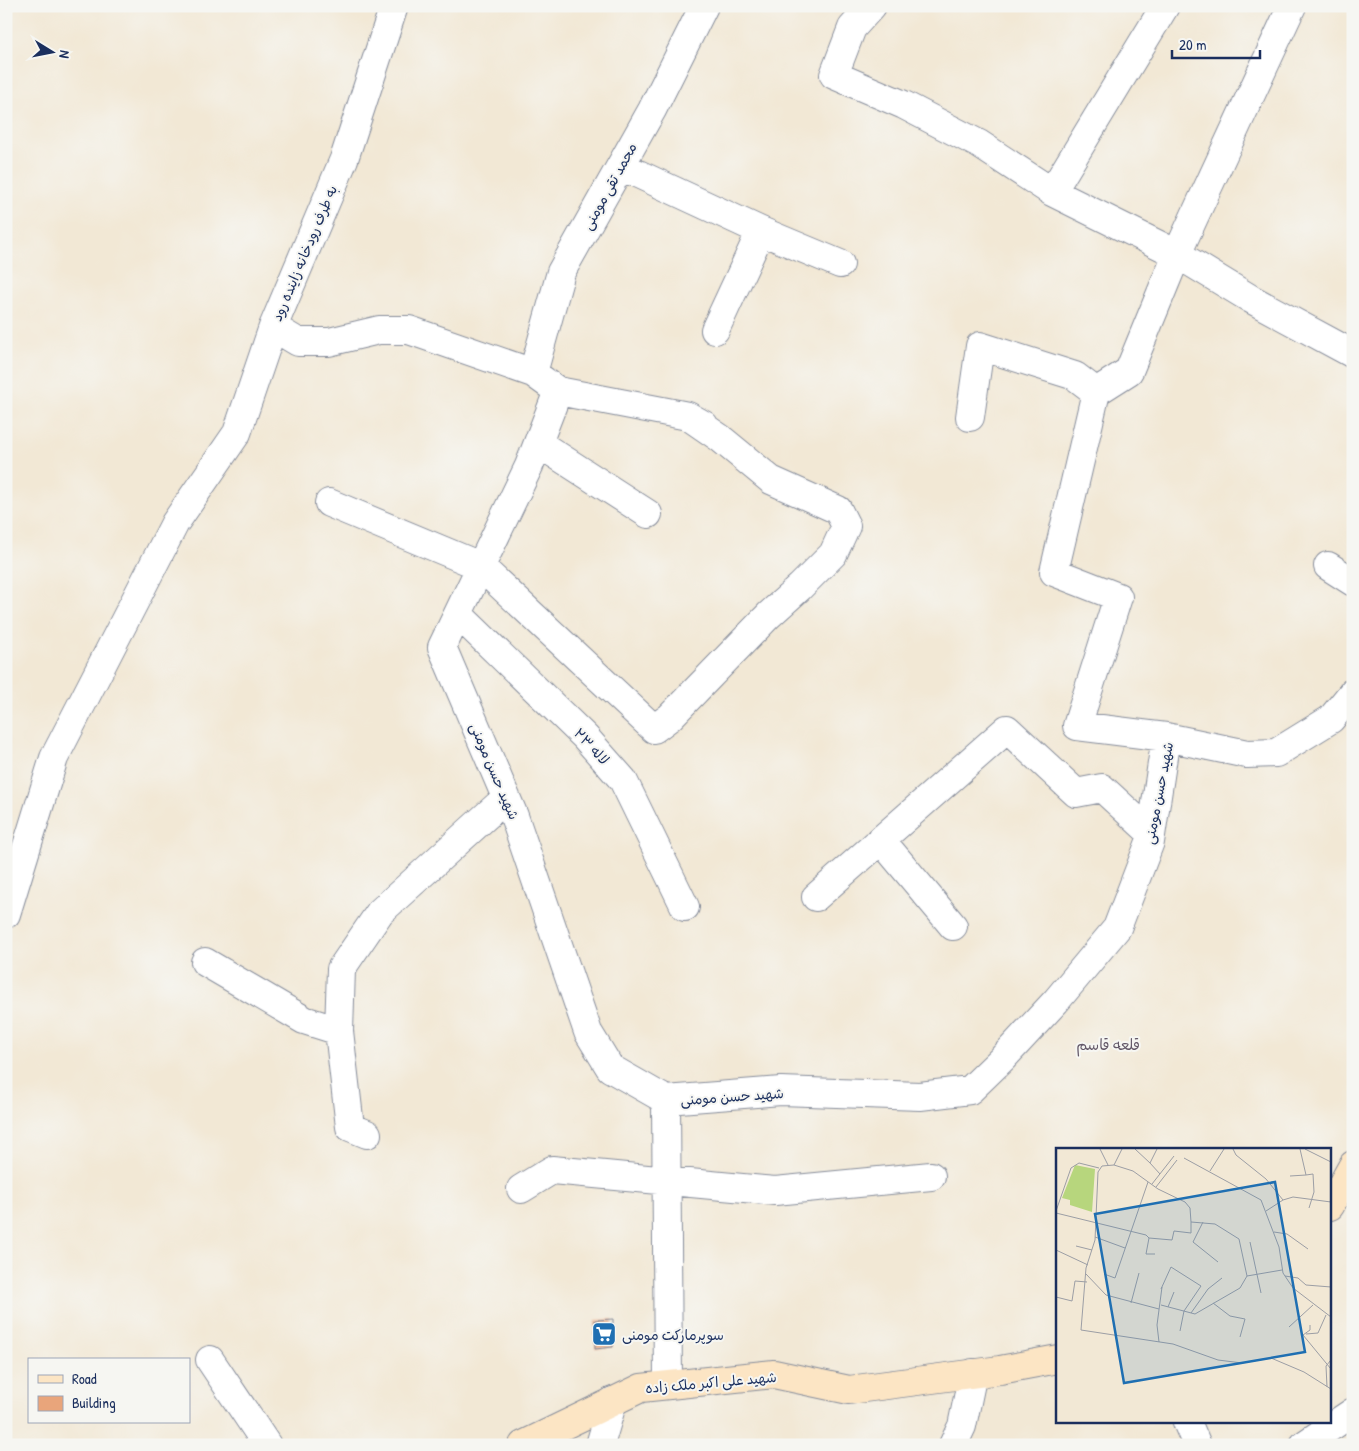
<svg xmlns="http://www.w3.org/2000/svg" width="1359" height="1451" font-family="'Patrick Hand','Playpen Sans Arabic',sans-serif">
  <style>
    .building { fill: #e9a57b }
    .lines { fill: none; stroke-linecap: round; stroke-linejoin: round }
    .street-casing { stroke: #868c9a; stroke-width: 30 }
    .secondary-casing { stroke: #868c9a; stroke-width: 30 }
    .street { stroke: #fff; stroke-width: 28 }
    .secondary { stroke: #fce5c4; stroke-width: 28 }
    .labels { text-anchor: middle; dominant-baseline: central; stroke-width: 4; stroke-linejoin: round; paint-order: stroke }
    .street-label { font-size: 14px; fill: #1b2f5e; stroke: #f6f6f2 }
    .poi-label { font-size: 14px; fill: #1b2f5e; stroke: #f6f6f2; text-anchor: start }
    .neighbourhood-label { font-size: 15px; fill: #635868; stroke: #f6f6f2 }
    .inset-road { fill: none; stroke: #9c9ea5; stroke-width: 1 }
    .view { fill: #1f6fb2; fill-opacity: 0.15; stroke: #1f6fb2; stroke-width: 2.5 }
    .inset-edge { fill: none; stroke: #1b2f5e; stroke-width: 2.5 }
  </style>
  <rect width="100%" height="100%" fill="#f6f6f2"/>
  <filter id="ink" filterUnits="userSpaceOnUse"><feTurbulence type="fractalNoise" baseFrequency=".02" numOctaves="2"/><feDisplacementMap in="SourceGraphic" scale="10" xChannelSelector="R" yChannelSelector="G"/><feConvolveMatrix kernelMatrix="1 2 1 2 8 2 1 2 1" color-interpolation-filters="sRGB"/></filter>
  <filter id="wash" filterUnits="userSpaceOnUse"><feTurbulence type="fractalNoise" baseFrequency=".0096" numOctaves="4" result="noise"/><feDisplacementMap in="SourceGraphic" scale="20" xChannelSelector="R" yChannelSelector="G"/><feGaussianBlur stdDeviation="1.12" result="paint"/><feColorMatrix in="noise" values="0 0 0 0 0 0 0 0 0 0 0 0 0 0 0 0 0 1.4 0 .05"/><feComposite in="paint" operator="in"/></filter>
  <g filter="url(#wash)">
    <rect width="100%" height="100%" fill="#f2e8d5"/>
    <g id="blocks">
      <path class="building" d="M613,1319V1347L595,1349V1320Z"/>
    </g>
  </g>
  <g filter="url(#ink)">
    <use href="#blocks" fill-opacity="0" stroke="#868c9a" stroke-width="1"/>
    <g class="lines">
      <defs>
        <path id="street" d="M872,6L852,28L834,75L904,105L979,144L1052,192L1177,254L1251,299L1353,354
          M621,166L761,231L840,264
          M1052,192L1165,6
          M273,327L298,342H329L379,330H409L533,373L558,391L688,416L704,425
          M715,330L761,231
          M533,373L561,272L652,110L704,6
          M558,391L529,466L442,647L514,816L588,1032L610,1068L666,1100L781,1091L920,1096L970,1090L1002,1059L1056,1001L1117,928L1150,842L1166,737L1247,754L1276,753L1331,719L1353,692
          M970,417L980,346L1075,376L1096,392
          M538,443L648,514
          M329,503L480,566L654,729L670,717L769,615L800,587L833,554L846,526L838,510L771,480L720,438L688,416
          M1328,566L1353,582
          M458,614L585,737L623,780L685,907
          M1166,737L1077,726L1118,597L1054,572L1096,392L1129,371L1177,254L1292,6
          M881,840L953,926
          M816,897L1007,729L1076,793L1102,788L1151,833
          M6,914L54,758L175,523L237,433L273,327L344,159L394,6
          M205,962L304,1020L339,1031L341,969L380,912L506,798
          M339,1031L350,1127L367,1134
          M666,1100L668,1385
          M521,1189L552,1170L775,1191L931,1176
          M210,1360L267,1445
          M1187,1422L1197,1445
          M600,1445L613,1401
          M953,1445L962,1426L973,1373
          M1304,1445L1353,1412"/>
        <path id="secondary" d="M1330,1206L1353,1165
          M523,1445L641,1388L774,1374L849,1390L1000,1370L1058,1359"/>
      </defs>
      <use href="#street" class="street-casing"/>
      <use href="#secondary" class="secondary-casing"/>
      <use href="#street" class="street"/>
      <use href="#secondary" class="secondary"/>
    </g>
  </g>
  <defs>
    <symbol id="supermarket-square" viewBox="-11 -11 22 22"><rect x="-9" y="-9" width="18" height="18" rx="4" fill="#1f6fb2" stroke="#f6f6f2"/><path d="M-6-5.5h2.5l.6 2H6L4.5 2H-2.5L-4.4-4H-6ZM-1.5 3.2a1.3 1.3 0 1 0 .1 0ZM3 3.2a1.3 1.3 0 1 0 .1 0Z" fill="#fff"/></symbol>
  </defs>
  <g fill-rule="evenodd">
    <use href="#supermarket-square" x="590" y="1320" width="28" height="28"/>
  </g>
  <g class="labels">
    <g class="street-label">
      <text transform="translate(609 186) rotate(-61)">محمد تقی مومنی</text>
      <text transform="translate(304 253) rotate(-67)">به طرف رودخانه زاینده رود</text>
      <text transform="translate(592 746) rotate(47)">لاله ۲۳</text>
      <text transform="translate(495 771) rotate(67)">شهید حسن مومنی</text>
      <text transform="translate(1158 793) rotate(-79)">شهید حسن مومنی</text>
      <text transform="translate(732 1096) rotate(-4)">شهید حسن مومنی</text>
      <text transform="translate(711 1382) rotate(-5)">شهید علی اکبر ملک زاده</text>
    </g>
    <g class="poi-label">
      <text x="622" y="1334">سوپرمارکت مومنی</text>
    </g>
    <g class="neighbourhood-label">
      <text x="1108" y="1044">قلعه قاسم</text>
    </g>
  </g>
  <g transform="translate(1056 1148)">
    <rect width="275" height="275" fill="#f2e8d5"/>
    <path d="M19,17L39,21L36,64L14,57V52L6,50Z" fill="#b7d67d"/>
    <path class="inset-road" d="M44,1L52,17M79,1L94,15M101,1L94,15L104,26M177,1L180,7L210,31L227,52M244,1L250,27L257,26L258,44L253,60M249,1L275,14M128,10L205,52L223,99L227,125L237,140L275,169M58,17L66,1M154,23L168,1M234,28L250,27M96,36L118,8M100,39L121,12M0,63L15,20L23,15L43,20M210,63L227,52L237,49L275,54M0,65L90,87L93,90L116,92L118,83L135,85V74M147,74L137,94L162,114M218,84L231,86L252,101M39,89L69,100M93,90L90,106H99M194,94L205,145M20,98L36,102M0,102L32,117M30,126L50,147L103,161M48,126L59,130L92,34M191,128L226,122M229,128L242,130L250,137L275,139M105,141L115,119L145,138L128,163L124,183M0,149L16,153L19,133L31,134M75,155L83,125M157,155L174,168L189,171L184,189M105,157L139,166L184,140L191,128L183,91L159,76L135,74L134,60L129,54L102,41L77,23L58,17L46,18L42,24L39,92L30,120L25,182L117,196L162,212L186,215L215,210L248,224L275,241M112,159L118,144M135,165L152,141L166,130M254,177V182L247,187L275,221M233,179L257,157M250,186L262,185L270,167M103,194L101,177L106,139M271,239L270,218L275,212"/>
    <path class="view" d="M219,34L249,204L68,235L39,66Z"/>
    <rect width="275" height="275" class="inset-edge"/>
  </g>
  <rect width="1359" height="1451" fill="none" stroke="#f6f6f2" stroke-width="25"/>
  <rect x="28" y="1358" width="162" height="65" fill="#f6f6f2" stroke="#9ea6b7"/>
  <rect x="38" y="1375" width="25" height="8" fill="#fce5c4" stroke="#9ea6b7"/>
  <text x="72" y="1384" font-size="15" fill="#1b2f5e">Road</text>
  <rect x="38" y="1396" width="25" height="15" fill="#e9a57b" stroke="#9ea6b7"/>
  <text x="72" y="1408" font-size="15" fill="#1b2f5e">Building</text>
  <g transform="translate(52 52) rotate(100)" stroke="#f6f6f2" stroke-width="4" paint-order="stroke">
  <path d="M0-4L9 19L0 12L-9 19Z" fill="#1b2f5e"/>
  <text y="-8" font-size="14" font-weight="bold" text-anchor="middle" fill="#1b2f5e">N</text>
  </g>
  <path d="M1172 50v8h88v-8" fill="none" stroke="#1b2f5e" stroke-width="2.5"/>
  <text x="1179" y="50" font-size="15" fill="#1b2f5e" stroke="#f6f6f2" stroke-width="4" paint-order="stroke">20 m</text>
</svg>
